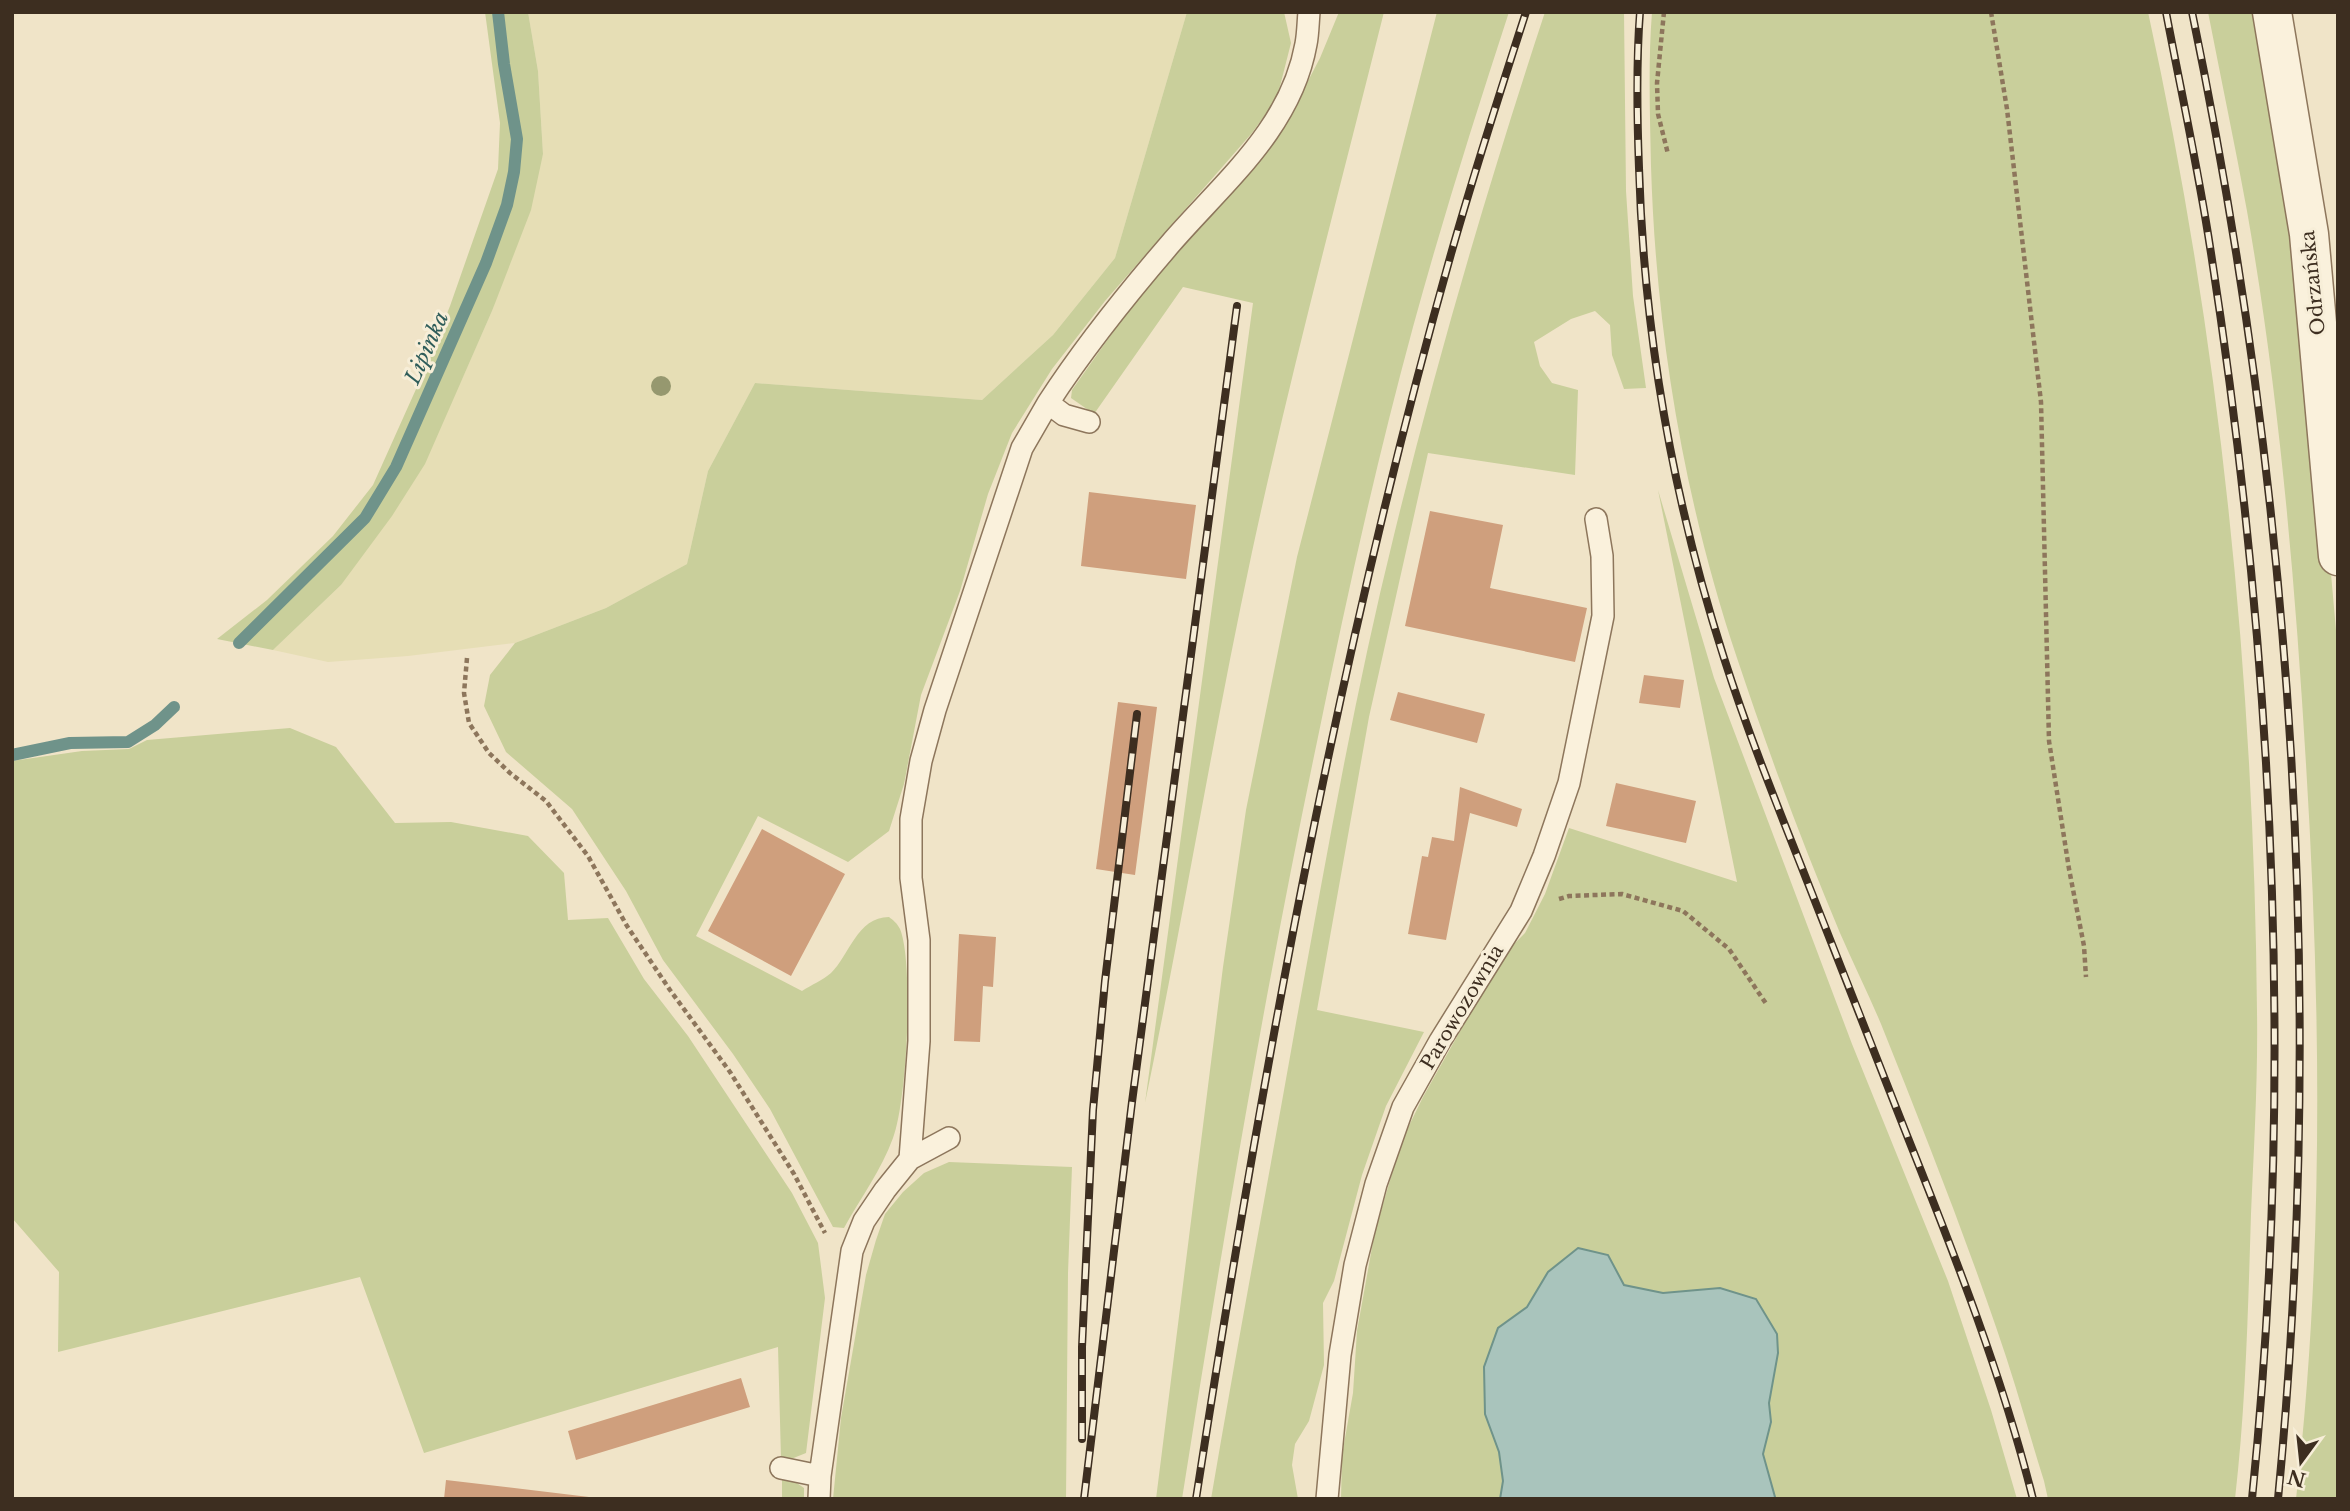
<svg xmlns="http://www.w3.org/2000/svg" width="2350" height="1511" font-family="'Libre Baskerville',serif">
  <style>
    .farmland { fill: #e6deb5 }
    .green { fill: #c9cf9b }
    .water { fill: #a9c4bc; stroke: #6f938a; stroke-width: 2 }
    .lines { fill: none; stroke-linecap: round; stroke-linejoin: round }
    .stream { stroke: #6f938a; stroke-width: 12 }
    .building { fill: #cf9f7d }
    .service-casing { stroke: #8d765c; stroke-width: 24 }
    .minor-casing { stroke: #8d765c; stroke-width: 41 }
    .path { stroke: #8d765c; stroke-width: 4.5; stroke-dasharray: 5 3.5; stroke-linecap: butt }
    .service { stroke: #faf1dc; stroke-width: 21 }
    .minor { stroke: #faf1dc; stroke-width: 38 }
    .rail-casing { stroke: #3d2e20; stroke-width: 8 }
    .rail { stroke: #f7eed8; stroke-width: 5; stroke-dasharray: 16; stroke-linecap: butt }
    .tree { fill: #96986f }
    .labels { text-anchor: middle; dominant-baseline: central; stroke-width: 6; stroke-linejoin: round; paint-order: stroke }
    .street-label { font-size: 19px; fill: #3d2e20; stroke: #f7eed8 }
    .water-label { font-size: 21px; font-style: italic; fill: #2f5d5a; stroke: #f7eed8 }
  </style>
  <rect width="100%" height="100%" fill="#f0e4c8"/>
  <path class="farmland" d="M528,12H1187L1115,258L1053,335L982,400L755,383L708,471L687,564L606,608L515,643L408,656L328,662L273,650L341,585L462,379L492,311L543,154L538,71Z"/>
  <path class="green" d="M485,12H528L538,71L543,154L531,210L492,311L425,464L392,516L341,585L273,650L217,639L267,600L333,536L373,485L421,378L450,306L498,169L500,123Z
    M1187,12H1284L1291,43L1277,98L1252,133L1105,301L1052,369L1012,433L988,494L960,591L921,695L904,784L889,831L848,862L758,816L696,936L802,991C811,985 823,980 831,973C849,956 857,917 889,917C893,920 897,923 900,929C914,963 907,1102 893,1138C882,1169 860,1199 844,1228L833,1227L770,1109L733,1054L663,960L626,891L572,809L506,752L484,706L490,675L515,643L606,608L687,564L708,471L755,383L982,400L1053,335L1115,258Z
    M1339,12H1384C1339,192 1291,371 1252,552C1213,735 1183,920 1145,1103L1253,303L1183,287L1094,414L1071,398L1072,390L1154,274L1255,167L1287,121L1320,58Z
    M1437,12H1509C1475,116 1442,221 1413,327C1376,463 1346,600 1318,737C1265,990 1222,1244 1182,1499H1156L1223,967L1246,810L1297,557Z
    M1545,12H1624L1626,191L1633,296L1646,388L1624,389L1612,355L1610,325L1595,311L1571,319L1534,342L1540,366L1552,383L1578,390L1575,475L1428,453L1369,717L1317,1010L1424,1032L1386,1106L1362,1175L1334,1281L1323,1303L1324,1365L1309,1421L1295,1444L1292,1465L1298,1499H1211C1238,1340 1268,1182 1296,1023C1326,860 1354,696 1394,535C1437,359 1488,185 1545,12Z
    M1652,12H2148C2220,340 2254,676 2257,1011C2258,1079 2254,1146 2251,1214C2248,1309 2246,1404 2235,1499H2048L2044,1481C2028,1430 2014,1378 1996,1327C1961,1225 1921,1124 1881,1024C1868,993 1853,963 1840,933C1802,843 1768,751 1737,658C1684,500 1656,333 1651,166C1650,115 1648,63 1652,12Z
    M2208,12H2263L2317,415L2338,653V1499H2296C2324,1255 2321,1008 2306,764C2295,579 2279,393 2247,211C2235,145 2221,79 2208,12Z
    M1658,490L1714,678L1852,1044L1948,1281L1991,1410L2017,1499H1773L1775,1496L1763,1454L1771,1422L1769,1403L1778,1353L1777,1334L1720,1289L1663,1293L1623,1285L1608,1255L1548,1272L1527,1307L1498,1328L1485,1414L1499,1452L1503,1481L1500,1499H1341L1342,1455L1353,1393L1357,1331L1375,1231L1402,1140L1423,1097L1481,994L1511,947L1525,933L1545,894L1569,828L1737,882Z
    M290,728L336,747L395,823L451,822L528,836L564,873L568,920L608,918L644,979L688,1036L792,1193L818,1243L825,1298L806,1453L791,1459L781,1458L778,1347L424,1453L360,1277L58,1352L59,1272L12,1218V761L82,751L129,749L147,740Z
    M949,1162L1072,1167L1068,1273L1066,1499H833L841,1418L866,1275L876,1240L885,1214L903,1192L924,1173Z
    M782,1479L794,1481L804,1488V1499H782Z"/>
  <path class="water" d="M1578,1248L1608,1255L1624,1285L1663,1293L1720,1288L1756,1299L1777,1334L1778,1353L1769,1403L1771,1422L1763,1454L1775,1497L1773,1499H1500L1503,1481L1499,1452L1485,1414L1484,1367L1498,1328L1527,1307L1548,1272Z"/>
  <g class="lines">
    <path class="stream" d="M239,643L365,518L396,467L486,263L507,205L514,172L517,139L504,64L498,12
      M12,755L70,743L128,742L155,725L174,707"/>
  </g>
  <path class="building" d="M1089,492L1196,505L1186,579L1081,566Z
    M1430,511L1503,525L1490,588L1587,608L1575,662L1405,626Z
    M1644,675L1684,680L1680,708L1639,703Z
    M1398,692L1485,714L1477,743L1390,720Z
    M1118,702L1157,707L1135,875L1096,869Z
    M1616,783L1696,801L1686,843L1606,826Z
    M1460,787L1522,809L1517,827L1470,813L1446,940L1408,934L1422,856L1428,857L1432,837L1454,841Z
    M762,829L845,874L791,976L708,931Z
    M959,934L996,937L993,987L983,986L980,1042L954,1041Z
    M741,1378L750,1407L576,1460L568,1431Z
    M446,1480L589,1497V1499H444Z"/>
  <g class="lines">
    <defs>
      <path id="service" d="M1048,403C1085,346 1127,294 1171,243C1224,182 1291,128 1306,44C1308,34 1308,23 1309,12
        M910,1159L919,1041V940L911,878V819L921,761L935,710L1022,448L1048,403L1064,415L1089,422
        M781,1468L820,1476
        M819,1499L820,1476L852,1251L864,1221L885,1190L910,1159L949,1138
        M1327,1499L1340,1355L1355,1265L1376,1184L1403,1107L1440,1041L1521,911L1544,856L1569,783L1603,616L1602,556L1596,519"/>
      <path id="minor" d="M2272,12L2309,234L2338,556"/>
    </defs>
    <use href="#service" class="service-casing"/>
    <use href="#minor" class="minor-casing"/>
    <path class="path" d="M1664,12L1657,83L1658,114L1668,154
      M1991,12L2007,109L2041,402L2049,741L2069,869L2084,946L2086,977
      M467,658L464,693L469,723L489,753L510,773L546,801L588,856L627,926L670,990L730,1072L794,1174L825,1233
      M1559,899L1569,896L1622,894L1683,911L1729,949L1767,1005"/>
    <use href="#service" class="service"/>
    <use href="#minor" class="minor"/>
    <defs>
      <path id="rail" d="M1640,12C1636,64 1637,116 1639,168C1644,335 1673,499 1724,658C1746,727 1773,795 1800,863C1836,954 1872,1046 1908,1138C1955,1256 2002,1375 2033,1499
        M2166,12C2180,86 2196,159 2208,234C2274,651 2295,1078 2252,1499
        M2192,12C2293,500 2326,1002 2278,1499
        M1082,1439V1347L1093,1110L1105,981L1137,714
        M1084,1499L1132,1102L1237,306
        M1196,1499C1261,1080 1336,661 1451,254C1474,173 1500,92 1526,12"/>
    </defs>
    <use href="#rail" class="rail-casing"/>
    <use href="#rail" class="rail"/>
  </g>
  <circle class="tree" cx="661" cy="386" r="10"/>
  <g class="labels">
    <g class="street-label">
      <text transform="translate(2313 283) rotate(-96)">Odrzańska</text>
      <text transform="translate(1462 1007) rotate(-59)">Parowozownia</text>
    </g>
    <g class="water-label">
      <text transform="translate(427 348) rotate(-66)">Lipinka</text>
    </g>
  </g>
  <rect width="2350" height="1511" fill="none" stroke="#3d2e20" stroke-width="28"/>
  <g transform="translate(2301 1462) rotate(195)" stroke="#f7eed8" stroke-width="5" paint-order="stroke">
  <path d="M0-5L12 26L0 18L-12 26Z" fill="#3d2e20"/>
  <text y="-10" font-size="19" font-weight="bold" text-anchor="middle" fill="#3d2e20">N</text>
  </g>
</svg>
